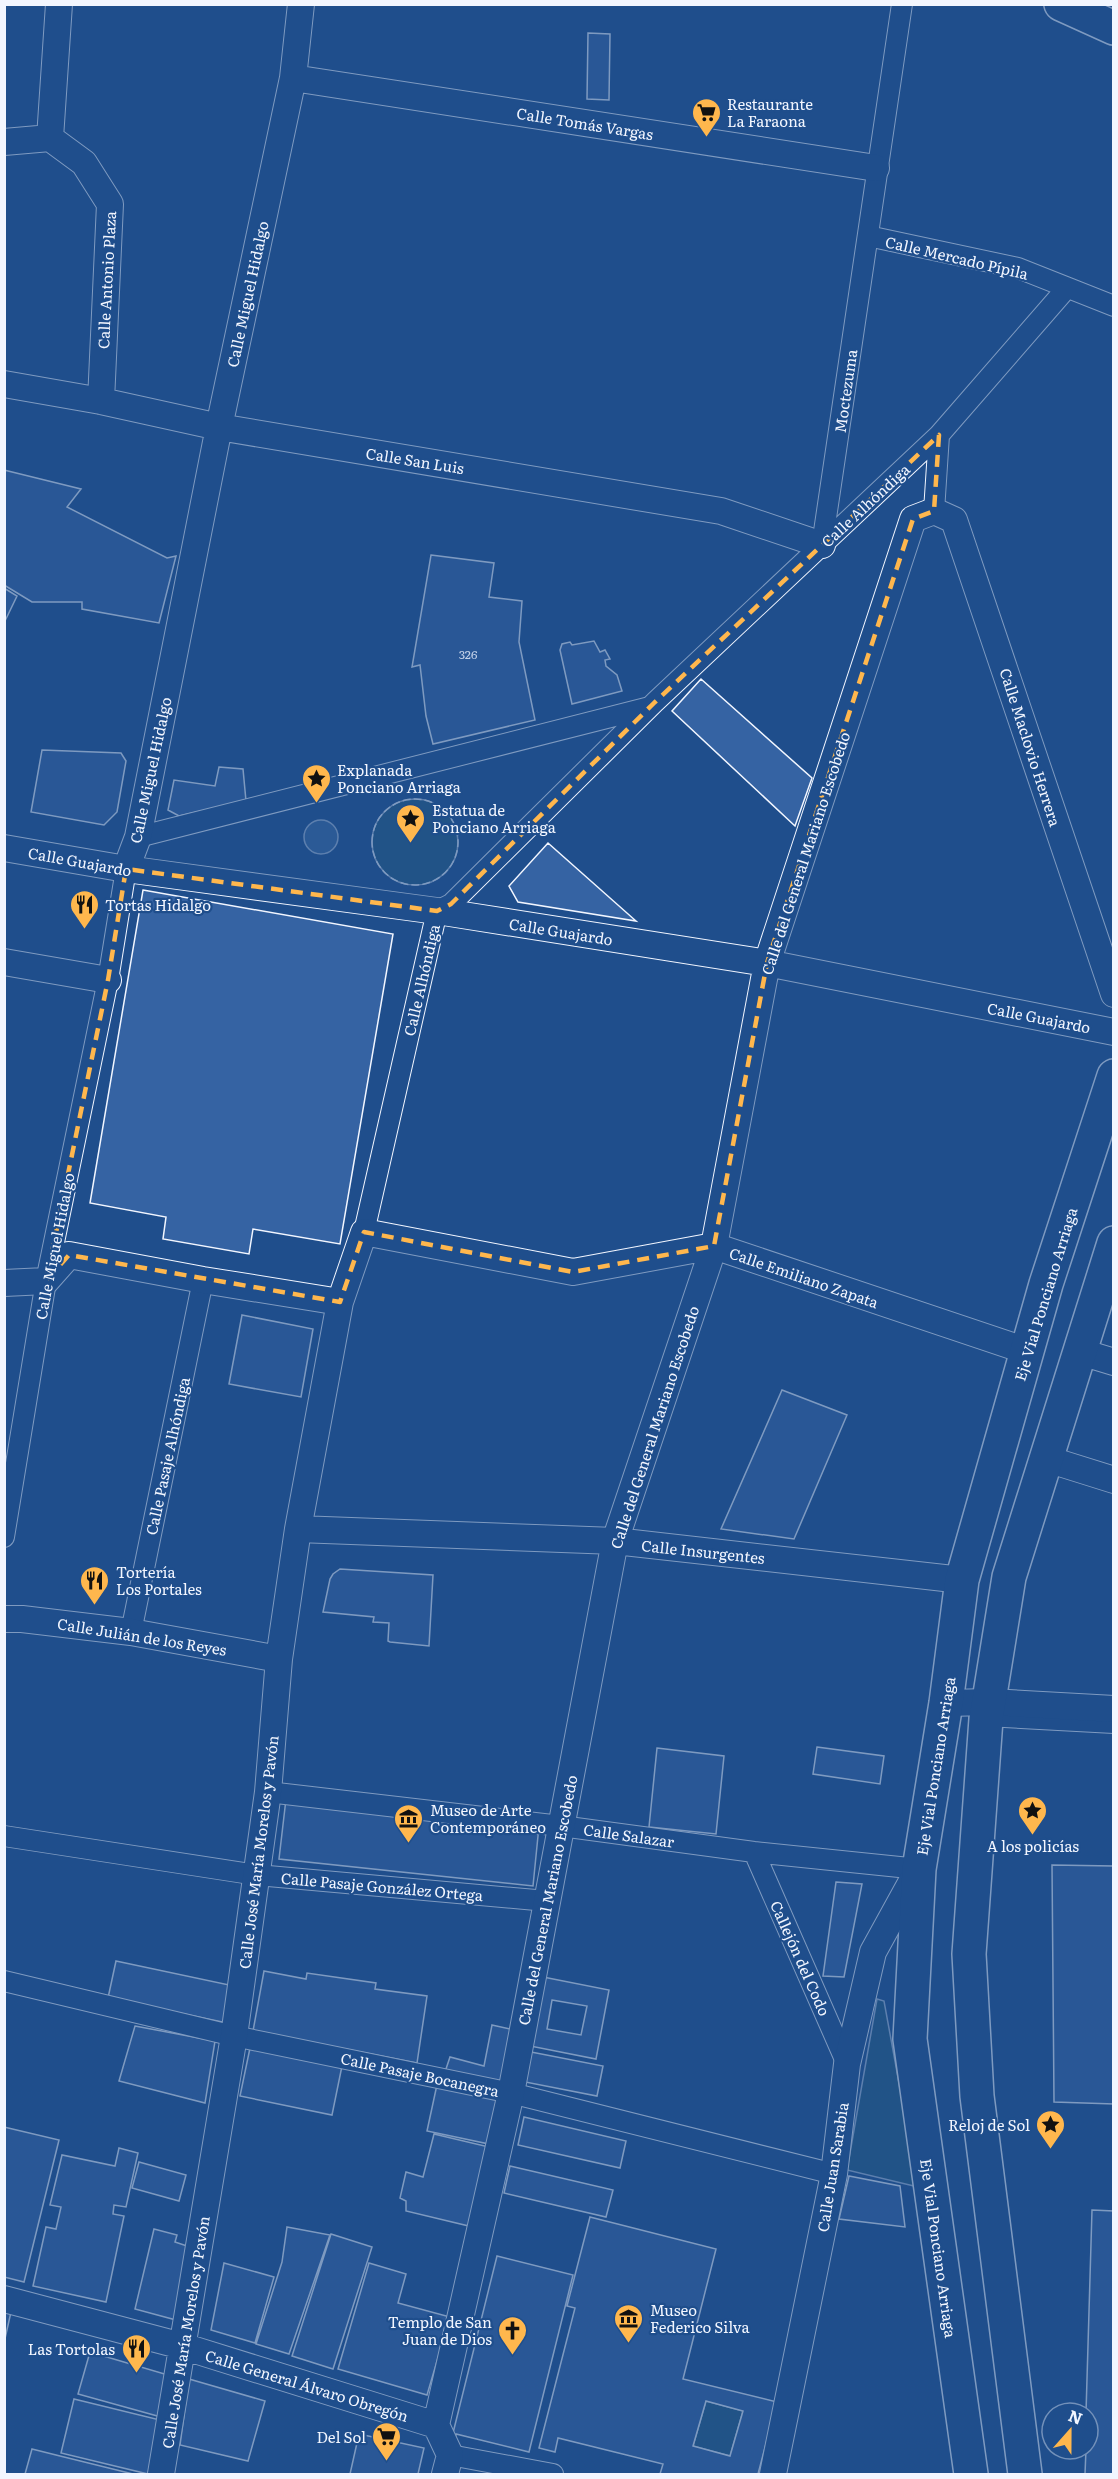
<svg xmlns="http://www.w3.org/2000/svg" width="1118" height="2479" font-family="Literata,serif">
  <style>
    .green { fill: #245a82; stroke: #a8bbd7; stroke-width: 1.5 }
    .water { fill: #3b69a3; stroke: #a8bbd7; stroke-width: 1.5 }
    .building { fill: #3563a3; stroke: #f2f6ff; stroke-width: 1.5; fill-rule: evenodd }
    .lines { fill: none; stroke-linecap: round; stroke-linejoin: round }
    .service-casing { stroke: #f2f6ff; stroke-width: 16 }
    .pedestrian-casing { stroke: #f2f6ff; stroke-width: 22 }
    .minor-casing { stroke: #f2f6ff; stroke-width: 28 }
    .primary-casing { stroke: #f2f6ff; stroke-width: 36 }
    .service { stroke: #1f4e8c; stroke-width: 14 }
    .pedestrian { stroke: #1f4e8c; stroke-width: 20 }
    .minor { stroke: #1f4e8c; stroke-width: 26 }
    .primary { stroke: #1f4e8c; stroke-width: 33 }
    .fence { stroke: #f2f6ff; stroke-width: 1.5; stroke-dasharray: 8 3; stroke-linecap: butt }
    .marked { fill: none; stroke: #ffb74d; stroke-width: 4.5; stroke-dasharray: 12 8; stroke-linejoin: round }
    .labels { text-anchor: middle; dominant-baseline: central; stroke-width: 4.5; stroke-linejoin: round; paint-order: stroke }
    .number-label { font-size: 12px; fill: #c3d1e8 }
    .poi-label { font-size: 15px; fill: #f2f6ff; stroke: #1f4e8c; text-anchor: start }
    .street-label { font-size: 15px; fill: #f2f6ff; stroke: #1f4e8c }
  </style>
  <rect width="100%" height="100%" fill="#1f4e8c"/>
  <path class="green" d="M372 842a43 43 0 1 1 86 0a43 43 0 1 1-86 0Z
    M877,1999L884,2001L918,2187L847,2170Z
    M706,2401L743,2411L730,2456L693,2446Z"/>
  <path class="water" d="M304 837a17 17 0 1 1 34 0a17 17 0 1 1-34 0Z"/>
  <path class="building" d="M588,33L610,34L609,100L587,99Z
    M4,470L81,489L67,507L167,558L176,556L159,623L82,609V602H32L4,585Z
    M431,555L494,563L489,597L522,601L519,642L535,720L433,744L426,716L420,665L412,667Z
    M4,588L17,596L4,623Z
    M594,641L600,652L605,650L610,659L605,660L606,666L617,675L622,691L572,704L560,650L562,644L570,642L572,645Z
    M701,679L812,778L795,826L672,711Z
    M42,750L121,753L126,761L117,812L104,825L31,812Z
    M219,767L243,769L246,801L179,816L168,810L174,780L215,786Z
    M548,843L636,921L518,902L509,886Z
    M143,890L393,934L340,1244L253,1229L249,1254L163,1239L166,1217L90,1203Z
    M242,1315L313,1329L301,1397L229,1384Z
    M782,1390L847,1415L794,1539L721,1529Z
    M340,1569L433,1575L429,1646L390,1642L388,1641L389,1623L373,1622L374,1617L323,1612L330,1579L333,1574Z
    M817,1747L884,1756L880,1784L813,1774Z
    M657,1748L724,1756L716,1834L649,1827Z
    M286,1799L539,1826L533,1886L279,1859Z
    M1052,1865L1114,1866V2104L1054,2102Z
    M836,1882L862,1884L844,1977L823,1976Z
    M116,1961L234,1986L227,2023L108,1998Z
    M264,1971L306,1979L307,1973L376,1983L375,1989L427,1996L417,2063L253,2031Z
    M538,1976L609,1990L596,2059L525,2045ZM552,2000L587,2006L581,2035L547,2029Z
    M492,2025L515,2030L504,2078L500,2081L445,2072L450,2057L484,2066Z
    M135,2026L215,2041L205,2103L119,2081Z
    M250,2048L342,2066L332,2115L240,2096Z
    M526,2051L603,2066L597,2096L520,2081Z
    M438,2080L499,2093L489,2144L427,2131Z
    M524,2117L626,2141L620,2168L518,2145Z
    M4,2127L59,2140L24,2282L4,2277Z
    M434,2134L489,2147L473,2227L406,2211V2201L400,2198L406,2172L423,2177Z
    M119,2148L138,2153L126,2207L114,2205L113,2214L124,2216L106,2302L33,2286L46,2227L56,2229L61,2207L50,2205L62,2155L115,2166Z
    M139,2162L186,2175L179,2201L132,2188Z
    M510,2166L613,2190L606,2217L504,2193Z
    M849,2176L900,2186L905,2227L839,2219Z
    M1092,2210L1114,2211V2474H1085L1086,2449H1088L1086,2413Z
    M590,2217L716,2249L683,2379L777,2402L758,2474H660L663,2464L558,2438L555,2452L539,2448L575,2308L567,2306ZM706,2401L743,2411L730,2456L693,2446Z
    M287,2227L330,2235L289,2354L256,2344L282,2262Z
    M154,2229L177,2235L175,2242L190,2247L176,2320L135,2309Z
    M331,2234L372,2247L333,2369L292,2356Z
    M497,2256L573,2275L529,2452L456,2434L455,2439L453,2433Z
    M224,2263L274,2277L255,2343L211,2330Z
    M369,2263L406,2274L398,2303L450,2317L427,2395L338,2369Z
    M4,2310L11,2312L4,2343Z
    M90,2352L168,2375L161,2417L78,2394Z
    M189,2379L265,2401L248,2461L180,2445Z
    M74,2399L160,2420L148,2474L61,2453Z
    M359,2434L424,2448L418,2474H350Z
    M32,2449L56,2455L133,2474H25Z"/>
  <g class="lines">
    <defs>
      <path id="service" d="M986,1719L1114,1726"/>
      <path id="pedestrian" d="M868,236L1018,268L1114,306
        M934,511L939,435
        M822,545L902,4
        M138,837L650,707
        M364,1232L437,911L451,904L655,702L939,435L1066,289
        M4,1537L46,1281L108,980L126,869
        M131,1632L203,1280
        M268,1792L561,1826L754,1852L919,1869
        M4,1836L257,1875L547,1901
        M754,1852L847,2064
        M4,1981L234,2036L511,2093L834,2174
        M450,2455L553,2474"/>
      <path id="minor" d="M59,4L50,138L84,163L110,204L101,401
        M293,78L876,168
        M4,142L50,138
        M4,384L101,401L219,427L721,511L822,545
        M4,848L126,869L437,911L767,963L1114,1032
        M126,869L138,837L219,427L293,78L301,4
        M4,962L108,980
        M4,1283L46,1281L69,1255L203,1280L340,1302
        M1081,1352L1114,1362
        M1047,1459L1114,1480
        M298,1529L615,1541L962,1580
        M4,1619H22L131,1632L279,1659
        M946,1703L990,1702L1114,1709
        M4,2299L182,2346L436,2425
        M161,2474L234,2036L268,1792L279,1659L298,1529L340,1302L364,1232L573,1272L714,1246L1027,1351
        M445,2474L450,2455L436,2425L511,2093L615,1541L714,1246L767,963L913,519L934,511L954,520L1114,994
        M773,2474L834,2174L847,2064L873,1952L917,1872"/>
      <path id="primary" d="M1061,4L1114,28
        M971,2474L910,2039L919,1869L946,1703L962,1580L1046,1284L1114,1076
        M1025,2474L977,2096L969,1954L986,1719L1009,1577L1114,1243"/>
    </defs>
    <use href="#service" class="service-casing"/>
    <use href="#pedestrian" class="pedestrian-casing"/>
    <use href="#minor" class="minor-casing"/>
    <use href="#primary" class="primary-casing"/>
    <use href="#service" class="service"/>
    <use href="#pedestrian" class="pedestrian"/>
    <use href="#minor" class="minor"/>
    <use href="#primary" class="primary"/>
    <path class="fence" d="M372 842a43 43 0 1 1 86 0a43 43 0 1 1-86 0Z"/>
  </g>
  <path d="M0 0H1118V2479H0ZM939,435L934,511L913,519L767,963L714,1246L573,1272L364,1232L340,1302L69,1255L46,1281L108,980L126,869L437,911L451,904L655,702Z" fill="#1f4e8c" fill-opacity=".55" fill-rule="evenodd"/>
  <path class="marked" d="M939,435L934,511L913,519L767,963L714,1246L573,1272L364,1232L340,1302L69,1255L46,1281L108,980L126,869L437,911L451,904L655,702Z"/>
  <defs>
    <symbol id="supermarket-pin" viewBox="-11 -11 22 30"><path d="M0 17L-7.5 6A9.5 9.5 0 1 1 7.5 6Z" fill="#ffb74d" stroke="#1f4e8c"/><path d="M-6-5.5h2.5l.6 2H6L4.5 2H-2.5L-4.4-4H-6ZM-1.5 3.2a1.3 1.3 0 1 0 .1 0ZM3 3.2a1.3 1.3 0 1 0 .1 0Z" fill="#111"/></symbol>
    <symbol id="sight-pin" viewBox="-11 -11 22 30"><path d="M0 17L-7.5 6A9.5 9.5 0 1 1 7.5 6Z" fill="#ffb74d" stroke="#1f4e8c"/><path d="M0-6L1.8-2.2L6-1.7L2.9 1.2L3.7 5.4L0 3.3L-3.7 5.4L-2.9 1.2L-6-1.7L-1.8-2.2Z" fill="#111"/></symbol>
    <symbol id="restaurant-pin" viewBox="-11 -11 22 30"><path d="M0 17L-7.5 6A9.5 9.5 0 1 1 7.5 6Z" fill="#ffb74d" stroke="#1f4e8c"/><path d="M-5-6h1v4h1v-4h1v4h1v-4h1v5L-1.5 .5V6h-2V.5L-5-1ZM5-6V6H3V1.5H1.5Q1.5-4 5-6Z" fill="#111"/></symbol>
    <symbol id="museum-pin" viewBox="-11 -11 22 30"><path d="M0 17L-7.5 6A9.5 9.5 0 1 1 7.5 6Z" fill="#ffb74d" stroke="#1f4e8c"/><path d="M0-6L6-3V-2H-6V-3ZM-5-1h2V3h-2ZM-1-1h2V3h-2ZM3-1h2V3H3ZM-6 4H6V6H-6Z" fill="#111"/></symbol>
    <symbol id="church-pin" viewBox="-11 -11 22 30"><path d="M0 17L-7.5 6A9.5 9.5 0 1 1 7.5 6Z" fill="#ffb74d" stroke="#1f4e8c"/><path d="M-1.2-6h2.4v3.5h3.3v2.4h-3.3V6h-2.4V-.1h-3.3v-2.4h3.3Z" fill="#111"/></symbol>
  </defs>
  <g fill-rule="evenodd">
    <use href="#supermarket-pin" x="690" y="96" width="33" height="45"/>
    <use href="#sight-pin" x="300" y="762" width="33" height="45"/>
    <use href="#sight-pin" x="394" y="802" width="33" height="45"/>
    <use href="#restaurant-pin" x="68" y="888" width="33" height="45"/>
    <use href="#restaurant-pin" x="78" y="1564" width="33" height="45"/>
    <use href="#sight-pin" x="1016" y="1794" width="33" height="45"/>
    <use href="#museum-pin" x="392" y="1802" width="33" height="45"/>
    <use href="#sight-pin" x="1034" y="2108" width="33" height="45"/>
    <use href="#museum-pin" x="612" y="2302" width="33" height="45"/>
    <use href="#church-pin" x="496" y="2314" width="33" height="45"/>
    <use href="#restaurant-pin" x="120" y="2332" width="33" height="45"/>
    <use href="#supermarket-pin" x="370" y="2420" width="33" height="45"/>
  </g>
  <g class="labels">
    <g class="number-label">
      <text x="468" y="654">326</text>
    </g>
    <g class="poi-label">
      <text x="727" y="103">Restaurante<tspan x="727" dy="17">La Faraona</tspan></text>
      <text x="337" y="769">Explanada<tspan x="337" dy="17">Ponciano Arriaga</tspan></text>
      <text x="432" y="809">Estatua de<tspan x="432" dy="17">Ponciano Arriaga</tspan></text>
      <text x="105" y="904">Tortas Hidalgo</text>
      <text x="116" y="1571">Tortería<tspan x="116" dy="17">Los Portales</tspan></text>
      <text x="430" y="1809">Museo de Arte<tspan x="430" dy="17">Contemporáneo</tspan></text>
      <text x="1033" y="1845" text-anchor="middle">A los policías</text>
      <text x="1030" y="2124" text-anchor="end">Reloj de Sol</text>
      <text x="650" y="2309">Museo<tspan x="650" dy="17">Federico Silva</tspan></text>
      <text x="492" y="2321" text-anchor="end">Templo de San<tspan x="492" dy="17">Juan de Dios</tspan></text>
      <text x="115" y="2348" text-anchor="end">Las Tortolas</text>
      <text x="366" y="2436" text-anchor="end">Del Sol</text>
    </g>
    <g class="street-label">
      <text transform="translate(585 123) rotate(9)">Calle Tomás Vargas</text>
      <text transform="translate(957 257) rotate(13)">Calle Mercado Pípila</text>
      <text transform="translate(106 280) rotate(-87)">Calle Antonio Plaza</text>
      <text transform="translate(247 294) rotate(-78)">Calle Miguel Hidalgo</text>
      <text transform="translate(845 391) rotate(-82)">Moctezuma</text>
      <text transform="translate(415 460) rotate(9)">Calle San Luis</text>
      <text transform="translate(865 505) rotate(-43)">Calle Alhóndiga</text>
      <text transform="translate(1031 747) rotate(72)">Calle Maclovio Herrera</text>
      <text transform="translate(150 770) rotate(-78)">Calle Miguel Hidalgo</text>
      <text transform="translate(805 853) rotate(-72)">Calle del General Mariano Escobedo</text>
      <text transform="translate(80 861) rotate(10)">Calle Guajardo</text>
      <text transform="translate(561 931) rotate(9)">Calle Guajardo</text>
      <text transform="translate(421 980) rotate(-77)">Calle Alhóndiga</text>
      <text transform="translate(1039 1017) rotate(11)">Calle Guajardo</text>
      <text transform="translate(54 1246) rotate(-79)">Calle Miguel Hidalgo</text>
      <text transform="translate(804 1277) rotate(19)">Calle Emiliano Zapata</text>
      <text transform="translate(1045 1294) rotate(-73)">Eje Vial Ponciano Arriaga</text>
      <text transform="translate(654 1427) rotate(-72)">Calle del General Mariano Escobedo</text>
      <text transform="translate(167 1456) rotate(-78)">Calle Pasaje Alhóndiga</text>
      <text transform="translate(703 1551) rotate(6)">Calle Insurgentes</text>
      <text transform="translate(142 1636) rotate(9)">Calle Julián de los Reyes</text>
      <text transform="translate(935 1766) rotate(-81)">Eje Vial Ponciano Arriaga</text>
      <text transform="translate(629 1835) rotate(8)">Calle Salazar</text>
      <text transform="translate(258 1852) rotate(-83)">Calle José María Morelos y Pavón</text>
      <text transform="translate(382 1886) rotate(5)">Calle Pasaje González Ortega</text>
      <text transform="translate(547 1900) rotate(-79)">Calle del General Mariano Escobedo</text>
      <text transform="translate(801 1958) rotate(66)">Callejón del Codo</text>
      <text transform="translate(420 2074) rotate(12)">Calle Pasaje Bocanegra</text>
      <text transform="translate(832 2167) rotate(-81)">Calle Juan Sarabia</text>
      <text transform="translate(939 2248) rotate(82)">Eje Vial Ponciano Arriaga</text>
      <text transform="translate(185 2332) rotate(-81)">Calle José María Morelos y Pavón</text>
      <text transform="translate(307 2385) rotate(17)">Calle General Álvaro Obregón</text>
    </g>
  </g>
  <rect width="1118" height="2479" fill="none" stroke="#f2f6ff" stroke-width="12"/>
  <g transform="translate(1070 2431) rotate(21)"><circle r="28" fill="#1f4e8c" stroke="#7391ba" stroke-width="1.5"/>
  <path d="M0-4.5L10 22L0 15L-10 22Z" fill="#ffb74d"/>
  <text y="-9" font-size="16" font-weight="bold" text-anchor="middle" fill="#f2f6ff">N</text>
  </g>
</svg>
